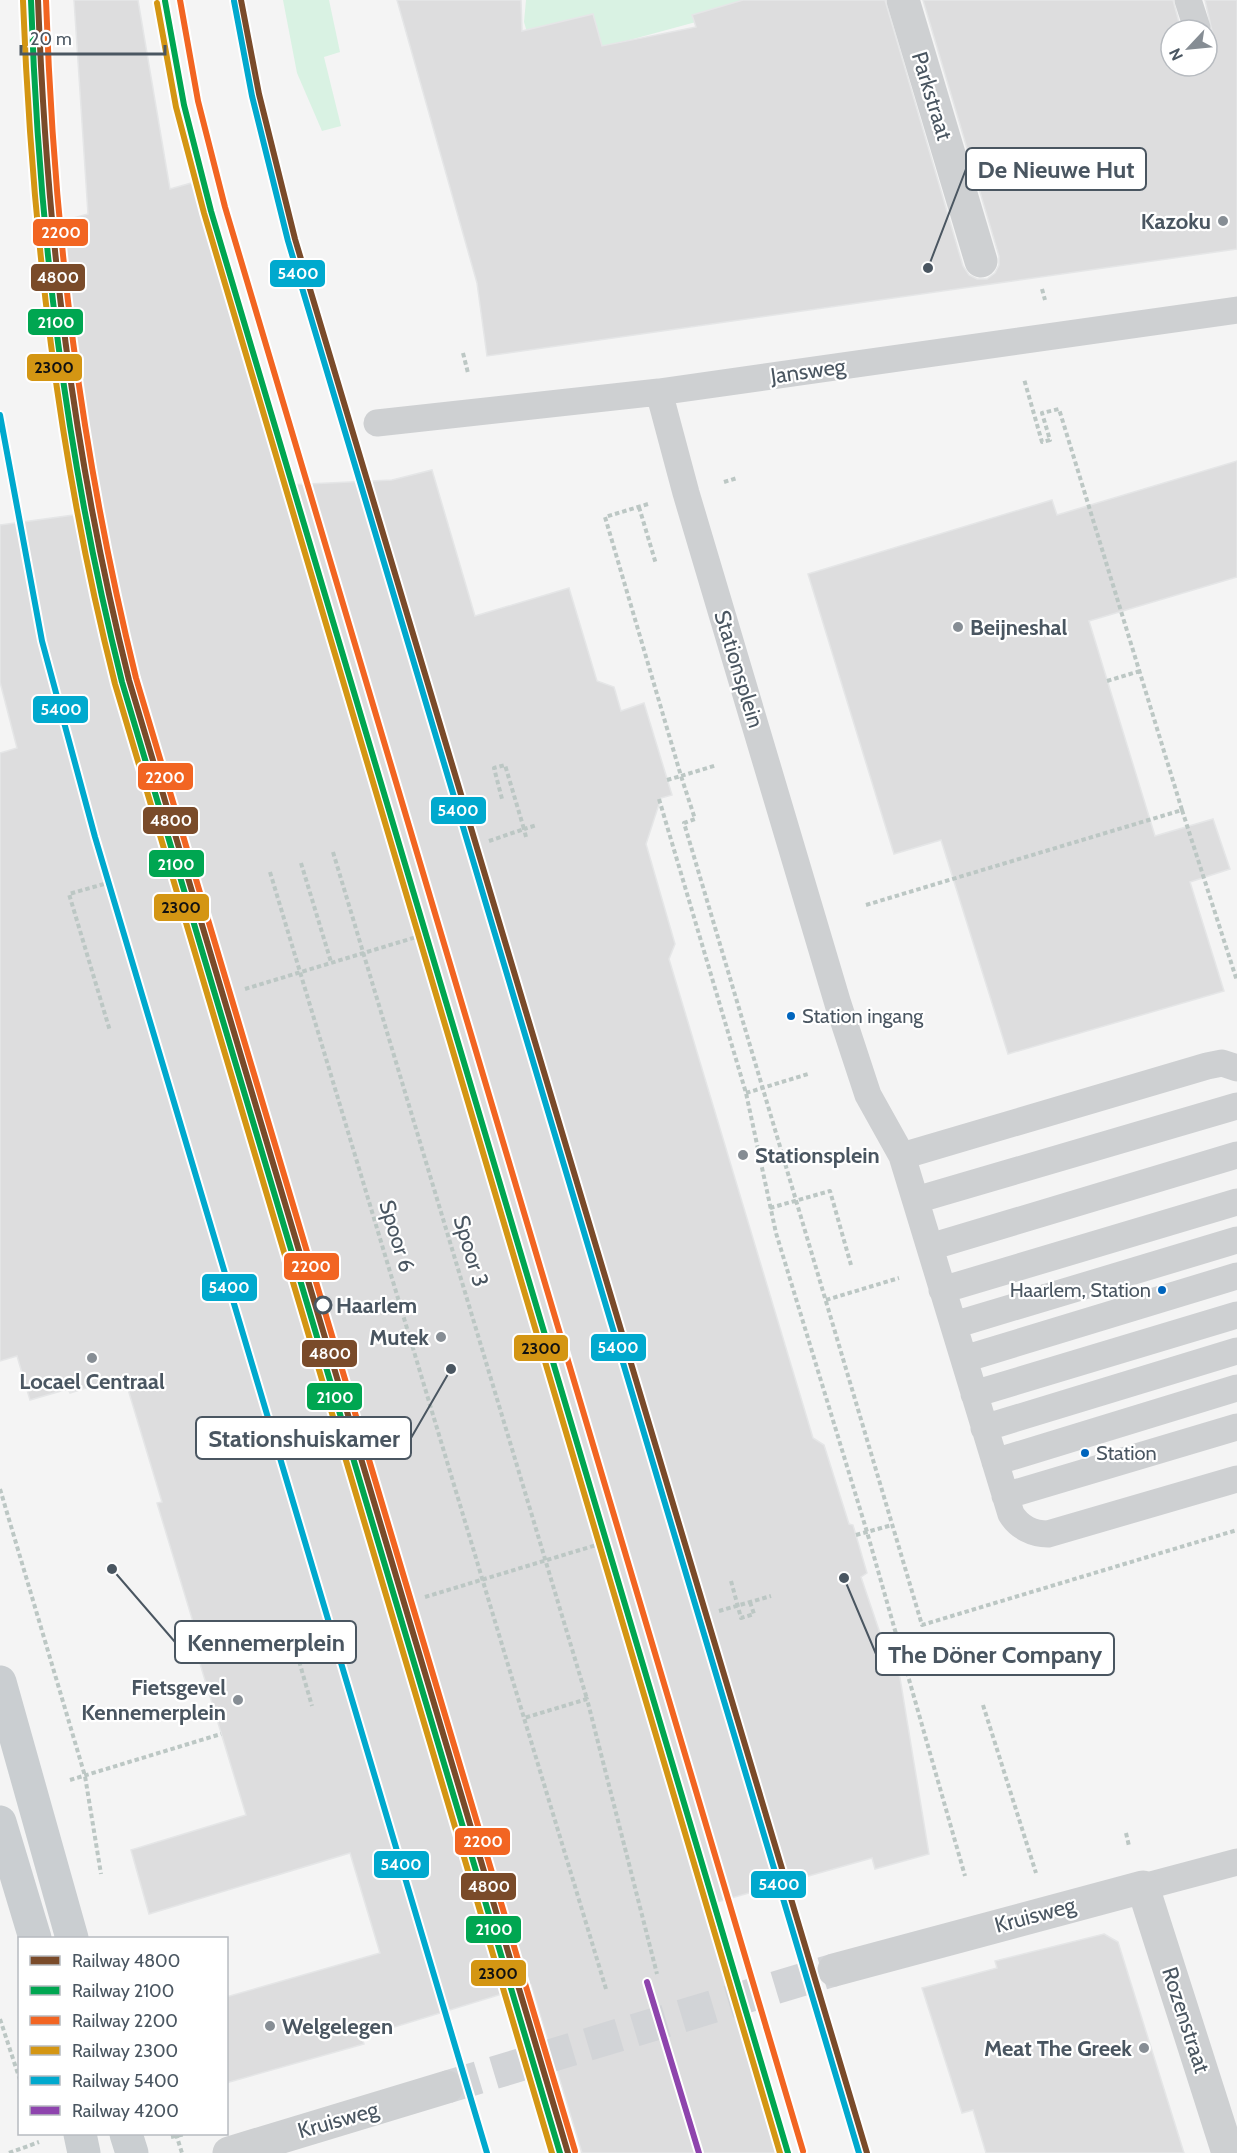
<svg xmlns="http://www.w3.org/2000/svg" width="1237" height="2153" font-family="Cabin,sans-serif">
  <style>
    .green { fill: #d9f2e3 }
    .building { fill: #ddddde; stroke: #e5e6e7; stroke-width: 1.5 }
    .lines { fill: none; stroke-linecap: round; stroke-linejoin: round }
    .minor-tunnel { stroke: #d2d4d7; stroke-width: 33; stroke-dasharray: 33 16; stroke-linecap: butt }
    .path { stroke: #bcc7c4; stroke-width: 4; stroke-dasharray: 4.5 3; stroke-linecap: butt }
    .service { stroke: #ced0d2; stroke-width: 27 }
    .minor { stroke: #ced0d2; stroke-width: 33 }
    .primary { stroke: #caced1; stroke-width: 33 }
    .rail-1-casing { stroke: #fff; stroke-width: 10 }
    .rail-2-casing { stroke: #fff; stroke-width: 10 }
    .rail-3-casing { stroke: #fff; stroke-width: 10 }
    .rail-4-casing { stroke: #fff; stroke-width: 10 }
    .rail-5-casing { stroke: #fff; stroke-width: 10 }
    .rail-6-casing { stroke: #fff; stroke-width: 10 }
    .rail-1 { stroke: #7a4b2a; stroke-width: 6 }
    .rail-2 { stroke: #00a651; stroke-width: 6 }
    .rail-3 { stroke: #f26522; stroke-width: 6 }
    .rail-4 { stroke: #d49613; stroke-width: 6 }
    .rail-5 { stroke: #00a9ce; stroke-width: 6 }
    .rail-6 { stroke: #8e44ad; stroke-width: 6 }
    .poi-dot { fill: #868d94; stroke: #fff; stroke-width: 2 }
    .bus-dot { fill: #0065bd; stroke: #fff; stroke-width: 2 }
    .stop-dot { fill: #fff; stroke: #4a5661; stroke-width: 3 }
    .labels { text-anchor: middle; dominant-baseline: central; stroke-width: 4.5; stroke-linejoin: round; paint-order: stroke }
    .bus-label { font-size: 20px; fill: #4a5661; stroke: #fff; text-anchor: start }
    .street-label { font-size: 22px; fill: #4a5661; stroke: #fff }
    .poi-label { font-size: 22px; font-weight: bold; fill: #4a5661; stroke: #fff; text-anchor: end }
    .stop-label { font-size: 22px; font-weight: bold; fill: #4a5661; stroke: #fff; text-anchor: start }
    .leader { fill: none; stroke: #4a5661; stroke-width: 2 }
    .callout-dot { fill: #4a5661; stroke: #fff; stroke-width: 2 }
    .callout { fill: #fff; stroke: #4a5661; stroke-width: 2 }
    .callout-label { font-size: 24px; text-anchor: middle; font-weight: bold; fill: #4a5661 }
    .line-badge { stroke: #fff; stroke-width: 2 }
    .badge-label { font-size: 16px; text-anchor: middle; font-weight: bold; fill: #fff }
    .pale-badge-label { font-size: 16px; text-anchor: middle; font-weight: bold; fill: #111 }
  </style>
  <rect width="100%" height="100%" fill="#f4f4f4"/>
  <path class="green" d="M283,0H329L340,52L324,57L341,126L322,131L297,73Z
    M526,0H777L556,60L544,91L524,22Z"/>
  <path class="building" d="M74,0H138L170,189L195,182L286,485L392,480L432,470L475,616L569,588L597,681L614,687L621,711L644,703L672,795L661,798L646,844L675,944L669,959L813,1438L824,1445L849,1524L853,1525L867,1573L861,1577L883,1642L887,1641L900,1678L929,1854L875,1869L872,1858L710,1904L785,2153H582L531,1985L362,2037L364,2044L226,2083V1997L380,1953L350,1853L149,1914L131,1850L246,1815L201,1667L193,1637L197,1635L157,1503L162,1502L124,1376L70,1393L68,1389L30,1400L17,1356L0,1361V753L17,748L0,682V525L103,511L80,376L62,221L88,214Z
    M397,0H521L522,31L593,14L602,46L696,27L692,15L743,0H885L963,266L969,275L977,279H987L995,273L999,265V256L923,0H1173L1181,30H1171V66H1207V40L1212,31L1205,0H1237V249L487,356L477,283Z
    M1237,461V577L1089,621L1155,836L1213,819L1230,869L1190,882L1224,991L1008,1054L941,840L894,854L808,574L1052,500L1057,515Z
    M1104,1934L1118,1942L1184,2153H986L973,2110L962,2113L922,1988L997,1968L995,1961Z"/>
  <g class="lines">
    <path class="minor-tunnel" d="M447,2087L834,1970"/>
    <path class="path" d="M1042,289L1045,300
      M463,353L468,373
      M724,482L737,478
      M648,504L605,517L681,776L717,765
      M639,507L656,564
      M1107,681L1140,671
      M667,780L681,776L695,819L684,823L922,1625L1237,1530
      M659,799L746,1093L776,1233L867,1532L965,1876
      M1182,810L1237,981
      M526,837L524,829L537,825
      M489,841L524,829L505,765L494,768L502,799
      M333,852L587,1699
      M301,863L331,962
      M270,872L524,1718
      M104,884L69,894L110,1031
      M866,905L1182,810L1059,409L1042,413L1050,440L1042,442L1024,379
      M245,989L423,935
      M746,1093L808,1074
      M770,1208L830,1191L851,1265
      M826,1300L899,1278
      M0,1489L85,1776L101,1874
      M856,1535L892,1525
      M731,1581L741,1618L754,1614L750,1602
      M425,1597L603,1543
      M719,1611L771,1596
      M295,1647L312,1706
      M983,1705L1036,1873
      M70,1780L221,1734
      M1126,1833L1129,1846
      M606,1989L524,1718L587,1699L657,1974
      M0,2019L20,2080
      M176,2134L182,2153
      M171,2137L185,2134
      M9,2153L39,2142"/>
    <path class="service" d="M1188,0L1197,28
      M659,392L686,493L838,1004L868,1095L902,1156L1011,1514C1019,1527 1033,1534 1048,1534L1237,1479
      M377,423L659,392L1237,310
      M902,1156L1207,1066L1222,1063L1237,1068
      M916,1200L1237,1106
      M930,1247L1237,1155
      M942,1290L1237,1202
      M954,1325L1237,1240
      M964,1359L1237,1276
      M974,1394L1237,1315
      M984,1428L1237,1351
      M995,1462L1237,1388
      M1005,1496L1237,1427
      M1143,1887L1237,1862"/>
    <path class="minor" d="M903,0L981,261
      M834,1970L1143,1887L1228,2153
      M229,2153L447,2087"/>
    <path class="primary" d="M0,1682L72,1938
      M0,1822L35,1938
      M80,2134L84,2153
      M126,2134L132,2153"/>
    <defs>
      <path id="rail-1" d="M38,0C47,235 72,451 129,680L568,2153
        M241,0L259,94L295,239L867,2153"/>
      <path id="rail-2" d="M31,0C39,234 65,454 122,682L560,2153
        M165,1L184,105L211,211L788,2153"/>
      <path id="rail-3" d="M46,0C54,235 80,450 136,678L575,2151
        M180,0L198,101L225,207L803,2151"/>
      <path id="rail-4" d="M23,1C32,232 58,459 115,684L552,2153
        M157,3L176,107L204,213L780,2153"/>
      <path id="rail-5" d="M234,1L252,96L288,241L859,2153
        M0,415L42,641L95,837L487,2153"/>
      <path id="rail-6" d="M647,1982L699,2153"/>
    </defs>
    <use href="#rail-1" class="rail-1-casing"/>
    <use href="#rail-2" class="rail-2-casing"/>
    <use href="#rail-3" class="rail-3-casing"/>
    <use href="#rail-4" class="rail-4-casing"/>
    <use href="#rail-5" class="rail-5-casing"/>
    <use href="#rail-6" class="rail-6-casing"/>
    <use href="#rail-1" class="rail-1"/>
    <use href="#rail-2" class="rail-2"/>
    <use href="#rail-3" class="rail-3"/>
    <use href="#rail-4" class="rail-4"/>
    <use href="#rail-5" class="rail-5"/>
    <use href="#rail-6" class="rail-6"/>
  </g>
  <g class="poi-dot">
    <circle cx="1223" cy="221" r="6"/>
    <circle cx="958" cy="627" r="6"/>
    <circle cx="743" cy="1155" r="6"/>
    <circle cx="441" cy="1337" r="6"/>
    <circle cx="92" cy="1358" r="6"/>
    <circle cx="238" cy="1700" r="6"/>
    <circle cx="270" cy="2026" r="6"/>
    <circle cx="1144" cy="2048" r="6"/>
  </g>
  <g class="bus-dot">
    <circle cx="791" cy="1016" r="5"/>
    <circle cx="1162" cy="1290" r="5"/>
    <circle cx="1085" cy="1453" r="5"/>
  </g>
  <circle class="stop-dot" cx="323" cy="1305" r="8"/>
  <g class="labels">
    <g class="bus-label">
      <text x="802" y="1016">Station ingang</text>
      <text x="1151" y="1290" text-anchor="end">Haarlem, Station</text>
      <text x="1096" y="1453">Station</text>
    </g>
    <g class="street-label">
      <text transform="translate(932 96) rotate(73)">Parkstraat</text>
      <text transform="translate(808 371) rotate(-8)">Jansweg</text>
      <text transform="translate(739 669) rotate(73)">Stationsplein</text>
      <text transform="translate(397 1236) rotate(73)">Spoor 6</text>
      <text transform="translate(471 1251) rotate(73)">Spoor 3</text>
      <text transform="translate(1035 1915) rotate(-15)">Kruisweg</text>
      <text transform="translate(1186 2020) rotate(72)">Rozenstraat</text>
      <text transform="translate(338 2120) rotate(-16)">Kruisweg</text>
    </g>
    <g class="poi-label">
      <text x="1211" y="221">Kazoku</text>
      <text x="970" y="627" text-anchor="start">Beijneshal</text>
      <text x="755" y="1155" text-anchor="start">Stationsplein</text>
      <text x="429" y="1337">Mutek</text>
      <text x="92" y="1381" text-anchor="middle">Locael Centraal</text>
      <text x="226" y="1687">Fietsgevel<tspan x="226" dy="25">Kennemerplein</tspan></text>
      <text x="282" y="2026" text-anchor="start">Welgelegen</text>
      <text x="1132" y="2048">Meat The Greek</text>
    </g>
    <g class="stop-label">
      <text x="336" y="1305">Haarlem</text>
    </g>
  </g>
  <path class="leader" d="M928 268L966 169M451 1369L411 1438M112 1569L175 1642M844 1578L876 1654"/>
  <g class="callout-dot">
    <circle cx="928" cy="268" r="6"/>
    <circle cx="451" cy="1369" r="6"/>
    <circle cx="112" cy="1569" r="6"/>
    <circle cx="844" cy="1578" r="6"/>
  </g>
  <g class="callout">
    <rect x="966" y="148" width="180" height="42" rx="6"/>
    <rect x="196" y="1417" width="215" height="42" rx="6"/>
    <rect x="175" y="1621" width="181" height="42" rx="6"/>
    <rect x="876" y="1633" width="238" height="42" rx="6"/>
  </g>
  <g class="callout-label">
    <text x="1056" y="178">De Nieuwe Hut</text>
    <text x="304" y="1447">Stationshuiskamer</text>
    <text x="266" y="1651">Kennemerplein</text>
    <text x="995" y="1663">The Döner Company</text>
  </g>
  <g class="line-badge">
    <rect x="32" y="218" width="57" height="29" rx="6" fill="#f26522"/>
    <rect x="269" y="259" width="57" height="29" rx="6" fill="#00a9ce"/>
    <rect x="30" y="263" width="56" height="29" rx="6" fill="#7a4b2a"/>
    <rect x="27" y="308" width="57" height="28" rx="6" fill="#00a651"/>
    <rect x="26" y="353" width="57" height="29" rx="6" fill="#d49613"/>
    <rect x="32" y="695" width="57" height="29" rx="6" fill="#00a9ce"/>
    <rect x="137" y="762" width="57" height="29" rx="6" fill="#f26522"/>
    <rect x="430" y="796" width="57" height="29" rx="6" fill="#00a9ce"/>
    <rect x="142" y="806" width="57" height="29" rx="6" fill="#7a4b2a"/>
    <rect x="148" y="849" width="57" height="29" rx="6" fill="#00a651"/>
    <rect x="153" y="893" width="57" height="29" rx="6" fill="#d49613"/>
    <rect x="283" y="1252" width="57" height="29" rx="6" fill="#f26522"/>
    <rect x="201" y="1273" width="57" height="29" rx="6" fill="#00a9ce"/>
    <rect x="590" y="1333" width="57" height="29" rx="6" fill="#00a9ce"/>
    <rect x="513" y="1334" width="56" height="28" rx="6" fill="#d49613"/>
    <rect x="301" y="1339" width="57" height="29" rx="6" fill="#7a4b2a"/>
    <rect x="306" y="1382" width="57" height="29" rx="6" fill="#00a651"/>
    <rect x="454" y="1827" width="57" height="29" rx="6" fill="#f26522"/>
    <rect x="373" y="1850" width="57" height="29" rx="6" fill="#00a9ce"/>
    <rect x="750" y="1870" width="57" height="29" rx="6" fill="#00a9ce"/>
    <rect x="460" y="1872" width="57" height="29" rx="6" fill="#7a4b2a"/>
    <rect x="465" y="1915" width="57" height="29" rx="6" fill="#00a651"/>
    <rect x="470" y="1959" width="57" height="28" rx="6" fill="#d49613"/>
  </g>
  <g class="badge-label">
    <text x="61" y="238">2200</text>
    <text x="298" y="279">5400</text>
    <text x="58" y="283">4800</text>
    <text x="56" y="328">2100</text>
    <text x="61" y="715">5400</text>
    <text x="165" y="783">2200</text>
    <text x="458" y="816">5400</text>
    <text x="171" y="826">4800</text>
    <text x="176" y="870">2100</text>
    <text x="311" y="1272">2200</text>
    <text x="229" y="1293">5400</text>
    <text x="618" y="1353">5400</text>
    <text x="330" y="1359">4800</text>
    <text x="335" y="1403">2100</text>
    <text x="483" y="1847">2200</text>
    <text x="401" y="1870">5400</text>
    <text x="779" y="1890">5400</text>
    <text x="489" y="1892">4800</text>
    <text x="494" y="1935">2100</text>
  </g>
  <g class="pale-badge-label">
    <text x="54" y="373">2300</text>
    <text x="181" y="913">2300</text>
    <text x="541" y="1354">2300</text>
    <text x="498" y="1979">2300</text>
  </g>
  <rect x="18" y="1937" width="210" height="198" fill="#ffffff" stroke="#b7bbc0" stroke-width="1.5"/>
  <rect x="30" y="1956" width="30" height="9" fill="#7a4b2a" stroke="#b7bbc0" stroke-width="1.5"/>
  <text x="72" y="1967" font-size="18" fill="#4a5661">Railway 4800</text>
  <rect x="30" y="1986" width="30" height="9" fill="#00a651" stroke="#b7bbc0" stroke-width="1.5"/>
  <text x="72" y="1997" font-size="18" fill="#4a5661">Railway 2100</text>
  <rect x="30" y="2016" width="30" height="9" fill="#f26522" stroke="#b7bbc0" stroke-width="1.5"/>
  <text x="72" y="2027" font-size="18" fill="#4a5661">Railway 2200</text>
  <rect x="30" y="2046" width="30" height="9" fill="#d49613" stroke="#b7bbc0" stroke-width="1.5"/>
  <text x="72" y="2057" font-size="18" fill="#4a5661">Railway 2300</text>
  <rect x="30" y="2076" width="30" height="9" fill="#00a9ce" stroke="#b7bbc0" stroke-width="1.5"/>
  <text x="72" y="2087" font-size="18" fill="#4a5661">Railway 5400</text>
  <rect x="30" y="2106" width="30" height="9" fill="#8e44ad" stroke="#b7bbc0" stroke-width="1.5"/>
  <text x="72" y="2117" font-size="18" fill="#4a5661">Railway 4200</text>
  <g transform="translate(1189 48) rotate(244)"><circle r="28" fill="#ffffff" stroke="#b7bbc0" stroke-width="1.5"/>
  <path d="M0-4.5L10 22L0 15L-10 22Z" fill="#868d94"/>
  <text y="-9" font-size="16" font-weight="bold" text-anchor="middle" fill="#4a5661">N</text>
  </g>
  <path d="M21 45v9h144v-9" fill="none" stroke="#4a5661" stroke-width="3"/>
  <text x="30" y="45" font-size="18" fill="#4a5661" stroke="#ffffff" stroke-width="4.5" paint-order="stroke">20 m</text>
</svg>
